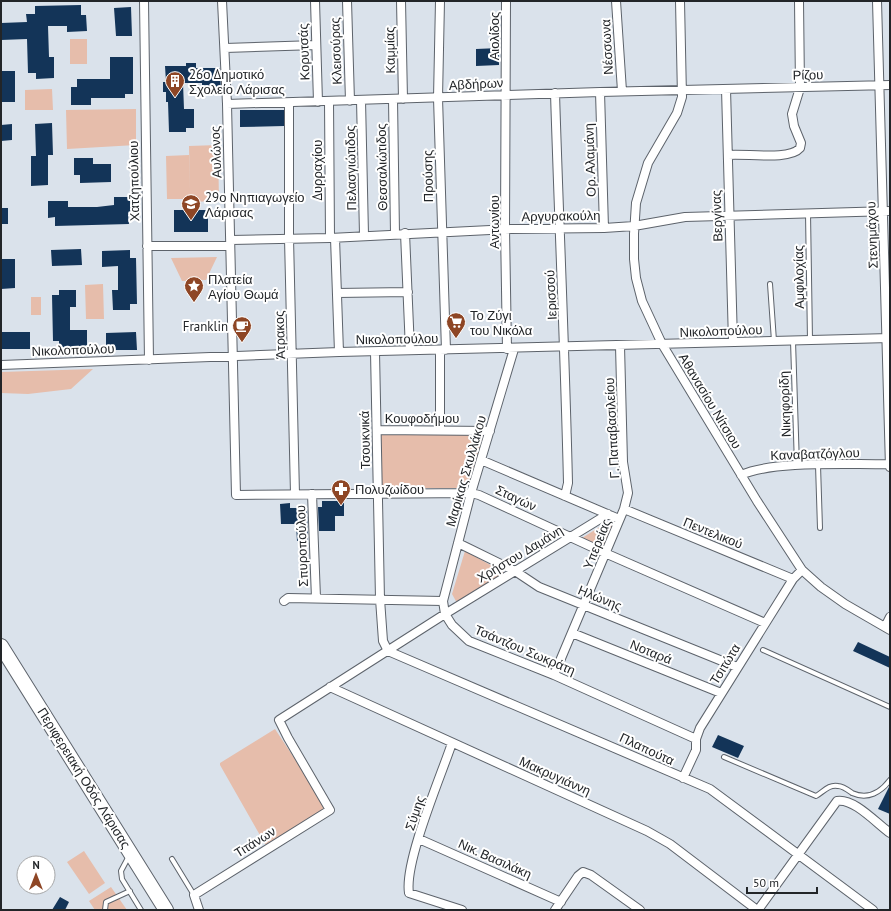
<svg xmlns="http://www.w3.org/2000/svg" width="891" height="911" font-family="'PT Sans',sans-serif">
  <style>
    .green { fill: #e6bdab }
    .building { fill: #133458 }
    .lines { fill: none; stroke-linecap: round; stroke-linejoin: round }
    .service-casing { stroke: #5d636b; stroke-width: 6 }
    .minor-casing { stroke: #5d636b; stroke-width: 10 }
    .trunk-casing { stroke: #5d636b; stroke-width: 16 }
    .service { stroke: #fff; stroke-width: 4 }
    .minor { stroke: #fff; stroke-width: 8 }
    .trunk { stroke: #fff; stroke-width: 14 }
    .labels { text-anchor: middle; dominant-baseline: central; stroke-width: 4; stroke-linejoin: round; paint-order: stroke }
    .street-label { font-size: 13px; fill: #222528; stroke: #fff }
    .poi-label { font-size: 13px; fill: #222528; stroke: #fff; text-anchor: start }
  </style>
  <rect width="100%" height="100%" fill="#dae2eb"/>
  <path class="green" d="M70,39H87V64H70Z
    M52,89L53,110H25V90Z
    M136,109V145L67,149L66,110Z
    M218,145L219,201L190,202V199H167L166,156L189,155L190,192L189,146Z
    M217,257L206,280L182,281L171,258Z
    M103,284L104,319H86L85,285Z
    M31,297H41V315H31Z
    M93,369L71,389L28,394L1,393V372Z
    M381,433H480L483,436L469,486L466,488H385L382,485Z
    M609,521L614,526L603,549L582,538Z
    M465,551L505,573L457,603L452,594Z
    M275,729L322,800L324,810L268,846L265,844L220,765V763Z
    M84,851L105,883L89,894L67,862Z
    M111,887L127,910H95L89,901Z"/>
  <path class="building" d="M81,5V15H86L87,31L67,32V26H48L49,57H54V78L36,79V73H28L27,39L1,40V23L27,22L26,14H35V6Z
    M131,7L132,36H116L114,8Z
    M499,48V65L476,66V49Z
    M110,57H133V94H125V98H91V105H71V87H77V79H110Z
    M186,63H196V68H220L221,93H202V83H183L184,109H194V128H186V132H169L168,102H166V92H163V82H166L165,66H186Z
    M1,71H15V102H1Z
    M240,110H284V126L240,127Z
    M52,123L53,155H48V185L31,186V156H36L35,124Z
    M12,124V140L1,141V125Z
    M74,158H93V164H111V182L80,183V175H74Z
    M114,197H134V215H128L129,224L55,226V217L48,218V201H68V207H97L114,205Z
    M1,208H8V224H1Z
    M174,210H208V232H174Z
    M81,249L82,265L52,266L51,250Z
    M130,250V258H136L137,304H130V310H113L112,290H118V266L102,267V251Z
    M1,259H15V288L1,289Z
    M59,290H76V307H70V330H87V348L59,349V341H53L52,295H59Z
    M1,332H30V349H1Z
    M136,332L137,350H106V333Z
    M322,501H344V516H335V531H319L318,507H322Z
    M290,503V508H307L308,541H297L296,524H281L280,504Z
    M858,642L890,657V668L853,651Z
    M718,735L744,746L738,758L712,747Z
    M890,785V814L878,809Z
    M60,897L69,902L65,910H52Z"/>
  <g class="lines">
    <defs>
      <path id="service" d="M808,213L810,340
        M770,284L774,341
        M793,341L797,466
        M818,465L820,528
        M763,650L890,707
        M724,757L816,796C823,792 829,784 838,786C843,786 848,790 852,793C868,800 881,792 890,780
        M129,856L121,871L122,879L141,910
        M172,859L194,895
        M105,910L106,902L130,891"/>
      <path id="minor" d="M144,1L149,360
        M222,1L227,104L236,495L471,493L479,495L605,553L765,623
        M315,1L318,102
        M347,1L350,101
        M401,1L403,99
        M440,1L438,98L446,350
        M506,1L505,229L507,349
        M616,1L622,91
        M680,1L682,97L677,113L648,163L636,203L634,234V259L636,278L642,301L662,344L757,501L802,570L821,587L845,604L890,630
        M877,1L890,467
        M225,48L316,45
        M726,89L733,342
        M600,92L604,228
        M555,93C559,223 565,353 568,483L565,496
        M393,99L395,234
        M361,100L364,235
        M329,101L330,238
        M289,103V238L295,494
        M227,104L600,92L890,85
        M728,155C745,153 789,161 800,148L801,143L794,126L792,114L800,88L799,1
        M405,233L410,350
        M335,238L339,352
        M231,240L330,238L511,229L604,228L634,226L685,217L890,211
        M147,246H230
        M337,293L408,292
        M375,352L380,599L383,641L388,651L710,789L873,910
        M1,365L339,352L890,338
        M377,430L490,431
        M440,430V350
        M481,460L619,519
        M741,475C774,460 852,465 890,464
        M312,494L316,598
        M624,509L793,579
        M458,543L515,571L539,587L737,667
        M284,601L288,598L443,601L445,614L452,625L469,641L554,675L696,739
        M443,601L471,493L514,349
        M885,627L890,617
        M572,633L721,693
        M554,675L624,509L628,493L623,462L620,346
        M330,687L647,831L670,844L757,910
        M452,743C441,776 404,862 409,893L462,910
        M683,778L696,750V739L700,728L793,579L802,570
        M419,839L561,902
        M199,910L194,895L330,810L288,738L279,720L445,614L608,514
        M555,910L578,876L583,872L591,875L640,910
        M758,910L837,801C854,798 876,823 890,833"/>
      <path id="trunk" d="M1,646L166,910"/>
    </defs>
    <use href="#service" class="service-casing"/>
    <use href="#minor" class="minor-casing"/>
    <use href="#trunk" class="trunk-casing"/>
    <use href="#service" class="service"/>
    <use href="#minor" class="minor"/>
    <use href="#trunk" class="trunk"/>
  </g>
  <defs>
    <symbol id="building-pin" viewBox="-11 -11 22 30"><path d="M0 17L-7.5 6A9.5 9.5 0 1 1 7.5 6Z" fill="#8e4625" stroke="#fff"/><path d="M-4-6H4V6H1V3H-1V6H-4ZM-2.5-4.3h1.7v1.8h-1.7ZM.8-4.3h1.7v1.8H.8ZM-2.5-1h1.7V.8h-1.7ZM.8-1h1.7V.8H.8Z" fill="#fff"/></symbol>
    <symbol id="school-pin" viewBox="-11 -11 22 30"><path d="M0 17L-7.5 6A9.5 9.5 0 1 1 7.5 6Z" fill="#8e4625" stroke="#fff"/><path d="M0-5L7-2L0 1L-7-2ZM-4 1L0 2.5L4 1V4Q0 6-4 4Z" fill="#fff"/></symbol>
    <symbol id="sight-pin" viewBox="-11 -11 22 30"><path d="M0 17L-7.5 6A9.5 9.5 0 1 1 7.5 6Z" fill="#8e4625" stroke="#fff"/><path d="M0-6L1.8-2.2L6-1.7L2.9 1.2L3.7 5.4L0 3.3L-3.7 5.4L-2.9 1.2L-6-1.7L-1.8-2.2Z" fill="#fff"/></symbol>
    <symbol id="supermarket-pin" viewBox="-11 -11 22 30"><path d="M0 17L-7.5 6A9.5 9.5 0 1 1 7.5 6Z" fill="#8e4625" stroke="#fff"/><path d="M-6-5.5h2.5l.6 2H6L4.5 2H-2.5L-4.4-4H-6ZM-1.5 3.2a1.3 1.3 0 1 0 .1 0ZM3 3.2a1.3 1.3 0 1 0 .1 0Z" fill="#fff"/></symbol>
    <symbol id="cafe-pin" viewBox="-11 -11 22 30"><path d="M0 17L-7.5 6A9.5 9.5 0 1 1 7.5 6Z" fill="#8e4625" stroke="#fff"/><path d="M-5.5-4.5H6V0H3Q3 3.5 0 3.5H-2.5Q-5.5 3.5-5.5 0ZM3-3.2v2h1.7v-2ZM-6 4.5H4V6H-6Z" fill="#fff"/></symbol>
    <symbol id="pharmacy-pin" viewBox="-11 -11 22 30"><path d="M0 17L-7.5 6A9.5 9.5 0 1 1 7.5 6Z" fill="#8e4625" stroke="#fff"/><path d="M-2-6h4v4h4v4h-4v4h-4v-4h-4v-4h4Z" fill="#fff"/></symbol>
  </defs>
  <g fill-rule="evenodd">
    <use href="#building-pin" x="164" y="70" width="22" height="30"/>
    <use href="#school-pin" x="180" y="193" width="22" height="30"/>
    <use href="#sight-pin" x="183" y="275" width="22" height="30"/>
    <use href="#supermarket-pin" x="445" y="311" width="22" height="30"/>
    <use href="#cafe-pin" x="231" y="315" width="22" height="30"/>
    <use href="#pharmacy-pin" x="330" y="478" width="22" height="30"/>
  </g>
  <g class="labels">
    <g class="street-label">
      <text transform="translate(494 36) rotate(-90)">Αιολίδος</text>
      <text transform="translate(607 47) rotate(-93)">Νέσσωνα</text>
      <text transform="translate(390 50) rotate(-91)">Καμμίας</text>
      <text transform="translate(336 51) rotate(-92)">Κλεισούρας</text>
      <text transform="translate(304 52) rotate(-92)">Κορυτσάς</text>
      <text transform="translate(808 75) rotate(-1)">Ρίζου</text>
      <text transform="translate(476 84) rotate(-3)">Αβδήρων</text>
      <text transform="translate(216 152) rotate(-92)">Αυλώνος</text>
      <text transform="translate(590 160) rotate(-92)">Ορ. Αλαμάνη</text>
      <text transform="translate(382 167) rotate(-91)">Θεσσαλιώτιδος</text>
      <text transform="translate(351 168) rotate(-91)">Πελασγιώτιδος</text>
      <text transform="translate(317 170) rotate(-90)">Δυρραχίου</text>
      <text transform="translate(428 176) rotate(-91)">Προύσης</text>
      <text transform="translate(134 181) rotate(-91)">Χατζηπούλιου</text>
      <text transform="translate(561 216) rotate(-1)">Αργυρακούλη</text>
      <text transform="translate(717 216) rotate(-92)">Βεργίνας</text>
      <text transform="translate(494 222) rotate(-90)">Αντωνίου</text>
      <text transform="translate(872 235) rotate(-92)">Στενημάχου</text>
      <text transform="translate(799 277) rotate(-91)">Αμφιλοχίας</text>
      <text transform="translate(551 295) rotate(-93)">Ιερισσού</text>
      <text transform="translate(721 331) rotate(-2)">Νικολοπούλου</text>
      <text transform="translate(280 335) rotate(-92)">Άτρακος</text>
      <text transform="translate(397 339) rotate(-1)">Νικολοπούλου</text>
      <text transform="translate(73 350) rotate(-2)">Νικολοπούλου</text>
      <text transform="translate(710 401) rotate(59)">Αθανασίου Νίτσιου</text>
      <text transform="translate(785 404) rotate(-92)">Νικηφορίδη</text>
      <text x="422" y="418">Κουφοδήμου</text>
      <text transform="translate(612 428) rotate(-93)">Γ. Παπαβασιλείου</text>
      <text transform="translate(365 440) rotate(-91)">Τσουκνικά</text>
      <text transform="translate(815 454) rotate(-2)">Καναβατζόγλου</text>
      <text transform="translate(466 471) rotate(-74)">Μαρίκας Σκυλλάκου</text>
      <text transform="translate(516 498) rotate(25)">Σταγών</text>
      <text transform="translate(713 533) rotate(22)">Πεντελικού</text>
      <text transform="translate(597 544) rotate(-68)">Υπερείας</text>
      <text transform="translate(302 546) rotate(-92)">Σπυροπούλου</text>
      <text transform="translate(520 554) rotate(-31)">Χρήστου Δαμάνη</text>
      <text transform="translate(600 598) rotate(22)">Ηλώνης</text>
      <text transform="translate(525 650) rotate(23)">Τσάντζου Σωκράτη</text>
      <text transform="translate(651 652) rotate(22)">Νοταρά</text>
      <text transform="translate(725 664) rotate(-58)">Τσιτώτα</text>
      <text transform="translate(647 749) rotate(25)">Πλαπούτα</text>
      <text transform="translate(555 776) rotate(24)">Μακρυγιάννη</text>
      <text transform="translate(84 778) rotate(58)">Περιφερειακή Οδός Λάρισας</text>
      <text transform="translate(415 813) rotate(-71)">Σύμης</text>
      <text transform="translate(255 842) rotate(-32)">Τιτάνων</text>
      <text transform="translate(495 859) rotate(24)">Νικ. Βασιλάκη</text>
    </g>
    <g class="poi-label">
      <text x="189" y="74">26ο Δημοτικό<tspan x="189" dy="15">Σχολείο Λάρισας</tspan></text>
      <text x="205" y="197">29ο Νηπιαγωγείο<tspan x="205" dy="15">Λάρισας</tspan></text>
      <text x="208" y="279">Πλατεία<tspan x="208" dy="15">Αγίου Θωμά</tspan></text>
      <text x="470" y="315">Το Ζύγι<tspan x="470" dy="15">του Νικόλα</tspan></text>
      <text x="228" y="326" text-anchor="end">Franklin</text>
      <text x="355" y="489">Πολυζωίδου</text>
    </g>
  </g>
  <rect width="891" height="911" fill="none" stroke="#222528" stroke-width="4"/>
  <g transform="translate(36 875)"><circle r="19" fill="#ffffff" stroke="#a7a8a9"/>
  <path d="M0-3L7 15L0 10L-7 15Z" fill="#8e4625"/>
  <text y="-6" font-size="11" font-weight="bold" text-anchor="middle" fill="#222528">N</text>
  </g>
  <path d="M747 887v6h70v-6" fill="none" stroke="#222528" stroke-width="2"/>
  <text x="753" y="887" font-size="12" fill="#222528" stroke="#ffffff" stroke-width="3" paint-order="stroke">50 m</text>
</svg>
